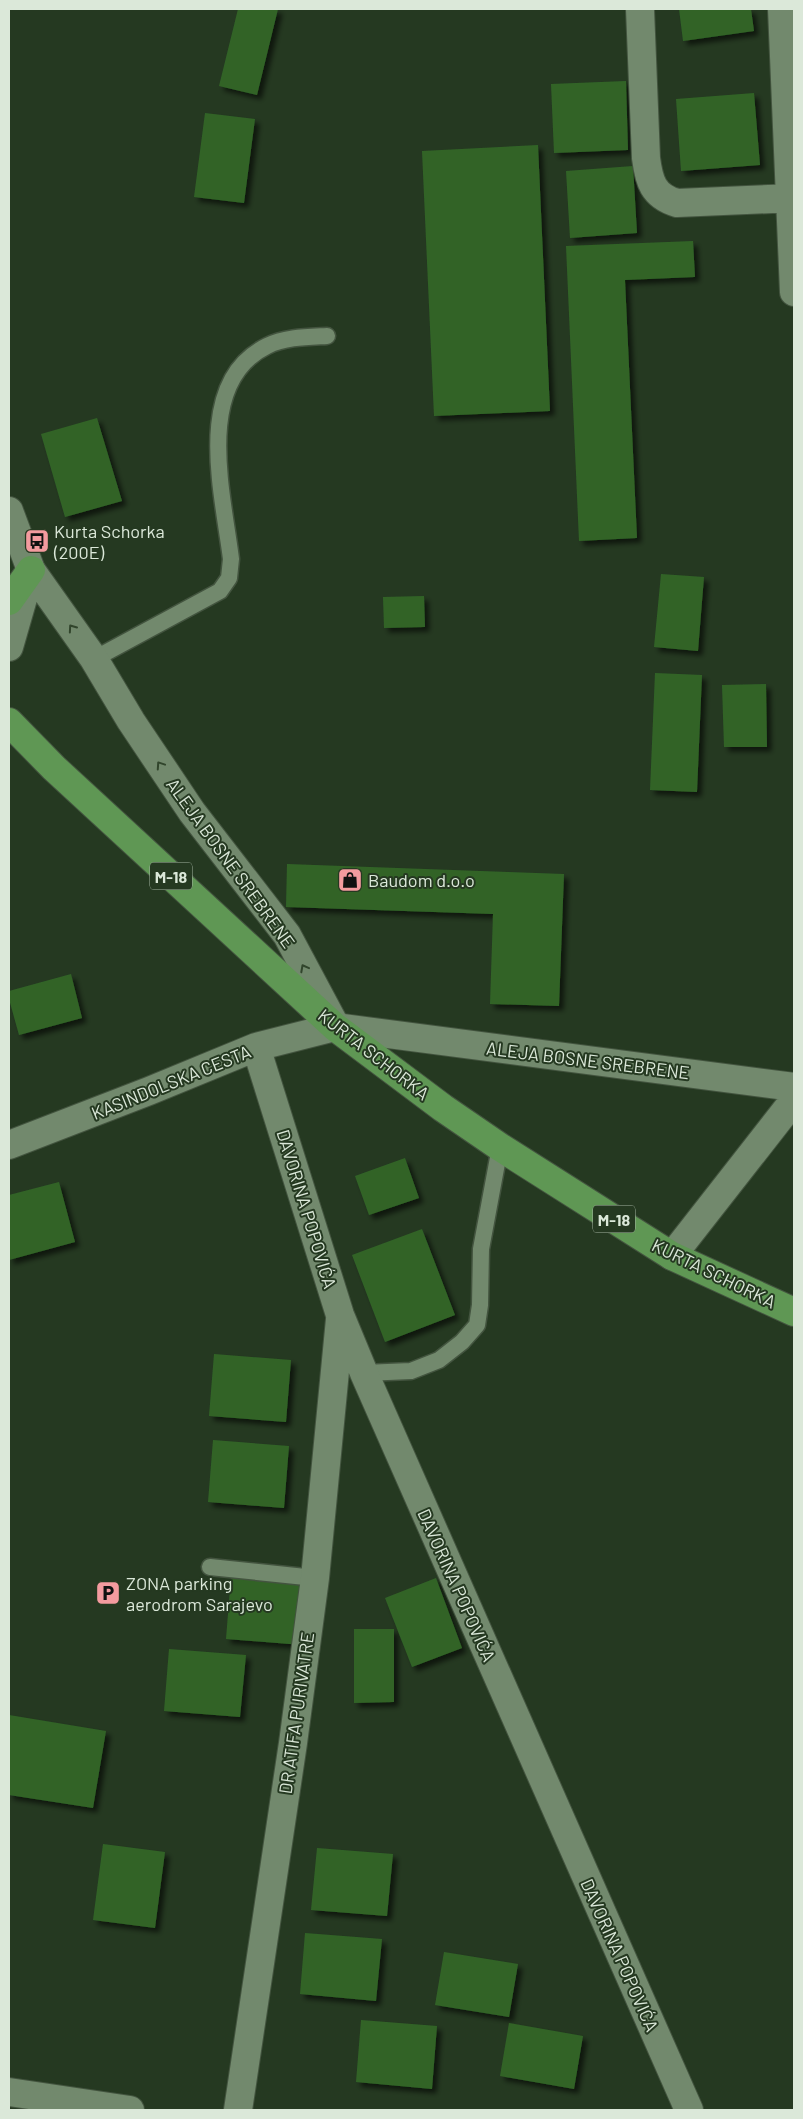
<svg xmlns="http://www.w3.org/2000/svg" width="803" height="2119" font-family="Barlow,sans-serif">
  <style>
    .building { fill: #316427; filter: url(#shadow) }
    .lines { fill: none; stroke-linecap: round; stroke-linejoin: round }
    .service-casing { stroke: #43543f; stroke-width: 19 }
    .minor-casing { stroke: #43543f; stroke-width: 30 }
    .tertiary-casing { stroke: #43543f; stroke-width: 30 }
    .primary-casing { stroke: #43543f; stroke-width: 30 }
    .service { stroke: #72896d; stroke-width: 16 }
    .minor { stroke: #72896d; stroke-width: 28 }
    .tertiary { stroke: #72896d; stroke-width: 28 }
    .primary { stroke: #5f9754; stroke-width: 28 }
    .oneway { stroke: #31452c }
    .labels { text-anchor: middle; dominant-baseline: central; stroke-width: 4; stroke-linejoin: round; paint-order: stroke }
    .shield { fill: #253921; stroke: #a4b4a2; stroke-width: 1 }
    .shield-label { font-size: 16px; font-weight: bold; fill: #dbe8d9 }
    .poi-label { font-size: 18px; fill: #dbe8d9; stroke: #253921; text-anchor: start }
    .street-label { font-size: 18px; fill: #dbe8d9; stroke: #253921 }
  </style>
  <defs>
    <filter id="shadow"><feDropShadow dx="4.5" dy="4.5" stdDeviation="2.5" flood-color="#0009"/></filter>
  </defs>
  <rect width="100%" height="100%" fill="#253921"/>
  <path class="building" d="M238,9H278L257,95L219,86Z
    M679,9H751L754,31L683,41Z
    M626,81L628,150L554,153L551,84Z
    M754,93L760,165L681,171L676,99Z
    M205,113L255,119L244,203L194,197Z
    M538,145L550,411L434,416L422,151Z
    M633,166L637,233L570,238L566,171Z
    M693,241L695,277L625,280L637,538L579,541L566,246Z
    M97,418L122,501L65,517L41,434Z
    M661,574L704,577L698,651L654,647Z
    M424,596L425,627L384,628L383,597Z
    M655,673L702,675L697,792L650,790Z
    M766,684L767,747H724L722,685Z
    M287,864L564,874L559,1006L490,1004L493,914L286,907Z
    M71,974L82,1018L19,1035L9,999V991Z
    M405,1158L419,1198L369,1215L355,1176Z
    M59,1182L75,1242L9,1260V1195Z
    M422,1229L455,1315L385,1342L352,1255Z
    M214,1354L291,1360L286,1422L209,1416Z
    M213,1440L289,1446L284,1508L208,1502Z
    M231,1576L307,1583L302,1645L226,1639Z
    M436,1578L462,1648L412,1667L385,1598Z
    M354,1629H394V1702L354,1703Z
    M169,1649L246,1655L240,1717L164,1711Z
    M9,1715L106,1731L93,1808L9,1795Z
    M103,1844L165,1852L155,1928L93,1920Z
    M317,1848L393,1854L387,1916L311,1910Z
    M305,1933L382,1939L376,2001L300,1994Z
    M444,1952L518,1964L509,2017L435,2005Z
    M361,2020L437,2026L432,2089L356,2082Z
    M509,2023L583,2036L574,2089L500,2076Z"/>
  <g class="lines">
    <defs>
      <path id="service" d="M94,659L220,591L229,578L231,559C223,494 193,382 267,346C285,337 307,337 327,336
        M364,1373L411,1371L439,1360L462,1342L477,1325L480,1305L481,1249L500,1147
        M210,1567L315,1578"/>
      <path id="minor" d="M640,9L646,158C649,181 653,196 677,203L794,198
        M782,9L794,292
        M256,1047L340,1315L364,1373L689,2110
        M9,1145L149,1091L256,1047L335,1027L794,1087
        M672,1256L794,1100
        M9,2092L130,2110
        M238,2110L293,1743L315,1578L340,1319"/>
      <path id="tertiary" d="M9,511L31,570L94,659L131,721L192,812L287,935L334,1023
        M9,647L30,574"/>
      <path id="primary" d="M9,601L31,570
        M9,722L54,768L335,1027L443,1108L500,1147L672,1256L794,1312"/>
    </defs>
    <use href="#service" class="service-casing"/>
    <use href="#minor" class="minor-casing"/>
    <use href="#tertiary" class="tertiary-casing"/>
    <use href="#primary" class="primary-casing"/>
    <use href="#service" class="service"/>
    <use href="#minor" class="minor"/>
    <use href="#tertiary" class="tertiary"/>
    <use href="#primary" class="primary"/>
  </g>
  <defs><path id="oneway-chevron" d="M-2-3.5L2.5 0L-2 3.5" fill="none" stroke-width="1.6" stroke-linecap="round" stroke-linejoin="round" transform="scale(1.25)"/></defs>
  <g class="oneway">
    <use href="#oneway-chevron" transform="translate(72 628) rotate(-125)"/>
    <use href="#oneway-chevron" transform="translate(160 765) rotate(-124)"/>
    <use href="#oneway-chevron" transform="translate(304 968) rotate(-118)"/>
  </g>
  <defs>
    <symbol id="bus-square" viewBox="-11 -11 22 22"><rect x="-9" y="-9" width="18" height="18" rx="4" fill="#f49b9f" stroke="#253921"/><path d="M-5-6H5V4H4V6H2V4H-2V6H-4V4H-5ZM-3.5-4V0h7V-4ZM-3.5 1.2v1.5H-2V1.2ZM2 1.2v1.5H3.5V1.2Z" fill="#111"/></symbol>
    <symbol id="shop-square" viewBox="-11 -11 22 22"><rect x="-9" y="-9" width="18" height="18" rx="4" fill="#f49b9f" stroke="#253921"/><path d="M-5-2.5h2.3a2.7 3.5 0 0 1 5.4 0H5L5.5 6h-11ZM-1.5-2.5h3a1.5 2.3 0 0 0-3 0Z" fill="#111"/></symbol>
    <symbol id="parking-square" viewBox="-11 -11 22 22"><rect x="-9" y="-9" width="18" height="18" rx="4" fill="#f49b9f" stroke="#253921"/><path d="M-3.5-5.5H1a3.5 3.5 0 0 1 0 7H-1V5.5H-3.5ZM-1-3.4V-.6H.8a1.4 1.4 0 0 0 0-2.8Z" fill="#111"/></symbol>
  </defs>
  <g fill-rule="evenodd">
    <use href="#bus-square" x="23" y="527" width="28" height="28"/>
    <use href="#shop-square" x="336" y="866" width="28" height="28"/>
    <use href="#parking-square" x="94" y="1579" width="28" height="28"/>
  </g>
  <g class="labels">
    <g class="shield">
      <rect x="150" y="862.5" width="42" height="27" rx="4"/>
      <rect x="593" y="1205.5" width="42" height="27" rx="4"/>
    </g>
    <g class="shield-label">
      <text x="171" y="876">M-18</text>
      <text x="614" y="1219">M-18</text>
    </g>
    <g class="poi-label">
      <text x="54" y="531">Kurta Schorka<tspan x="54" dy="21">(200E)</tspan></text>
      <text x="368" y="880">Baudom d.o.o</text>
      <text x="126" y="1583">ZONA parking<tspan x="126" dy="21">aerodrom Sarajevo</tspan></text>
    </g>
    <g class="street-label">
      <text transform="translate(231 863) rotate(54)">ALEJA BOSNE SREBRENE</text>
      <text transform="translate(374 1054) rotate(38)">KURTA SCHORKA</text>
      <text transform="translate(588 1060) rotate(7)">ALEJA BOSNE SREBRENE</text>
      <text transform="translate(171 1082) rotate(-22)">KASINDOLSKA CESTA</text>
      <text transform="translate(307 1209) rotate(73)">DAVORINA POPOVIĆA</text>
      <text transform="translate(714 1273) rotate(26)">KURTA SCHORKA</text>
      <text transform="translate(457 1585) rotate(66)">DAVORINA POPOVIĆA</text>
      <text transform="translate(296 1713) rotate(-82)">DR ATIFA PURIVATRE</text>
      <text transform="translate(620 1955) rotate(66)">DAVORINA POPOVIĆA</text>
    </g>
  </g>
  <rect width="803" height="2119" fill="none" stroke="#dbe8d9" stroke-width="20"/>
</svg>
